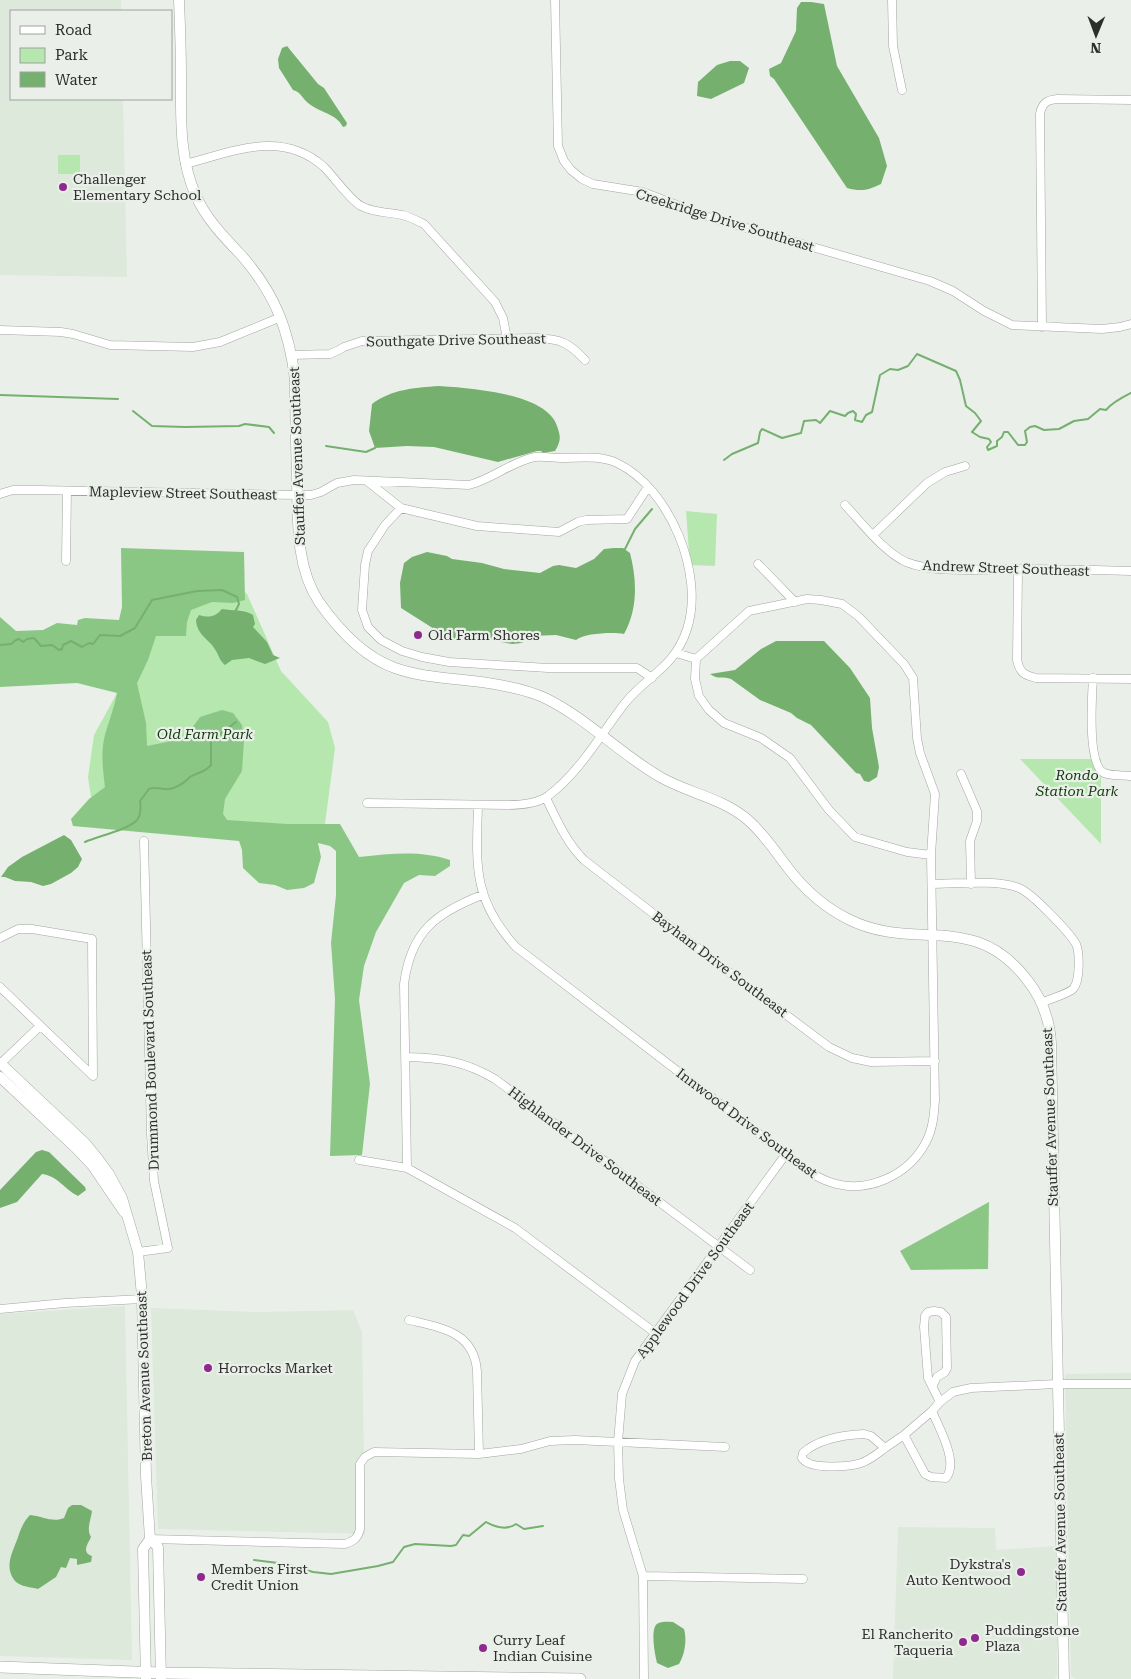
<svg xmlns="http://www.w3.org/2000/svg" width="1131" height="1679" font-family="'Roboto Serif',serif">
  <style>
    .built { fill: #dde9db }
    .green { fill: #b5e7af }
    .forest { fill: #8bc784 }
    .water { fill: #75b06f }
    .lines { fill: none; stroke-linecap: round; stroke-linejoin: round }
    .stream { stroke: #75b06f; stroke-width: 2 }
    .street-casing { stroke: #a0a69f; stroke-width: 9 }
    .secondary-casing { stroke: #a0a69f; stroke-width: 11 }
    .primary-casing { stroke: #a0a69f; stroke-width: 12 }
    .street { stroke: #fff; stroke-width: 8 }
    .secondary { stroke: #fff; stroke-width: 10 }
    .primary { stroke: #fff; stroke-width: 11 }
    .poi-dot { fill: #90298e; stroke: #eaf0e9; stroke-width: 2 }
    .labels { text-anchor: middle; dominant-baseline: central; stroke-width: 4.5; stroke-linejoin: round; paint-order: stroke }
    .poi-label { font-size: 14px; fill: #2d2f2c; stroke: #eaf0e9; text-anchor: start }
    .street-label { font-size: 14px; fill: #2d2f2c; stroke: #eaf0e9 }
    .park-label { font-size: 14px; font-style: italic; fill: #0f380c; stroke: #eaf0e9 }
  </style>
  <rect width="100%" height="100%" fill="#eaf0e9"/>
  <path class="built" d="M0,0H121V11H11V99H123L127,277L0,275Z
    M125,1306L132,1660L0,1656V1314Z
    M151,1308L258,1312L353,1310L362,1332L365,1534L158,1529Z
    M1131,1373V1679H1075L1071,1676L1065,1374Z
    M898,1527L995,1528L996,1550L1057,1546V1676L1055,1679H893Z"/>
  <path class="green" d="M58,155H80V174H58Z
    M686,511L717,514L715,566L690,565Z
    M155,573H225L247,594L281,671L328,722L335,748L325,824L231,833L95,824L88,777L94,735L139,653Z
    M1020,759H1101V844Z"/>
  <path class="forest" d="M121,548L244,552L245,600L233,603L212,602L191,610L187,622L186,636H156L148,660L137,683L146,723L147,746L167,742L187,735L200,717L222,710L233,713L242,725L244,741L242,771L225,799L223,814L227,820L287,824H340L359,857C392,854 418,850 450,860V866L435,876L419,875L404,883L376,932L364,966L359,1000L370,1084L362,1155L330,1156L335,999L331,943L336,895V851L330,846L318,843L321,857L314,883L304,888L287,890L275,885L259,883L243,868L242,850L239,841L73,826L71,819L89,799L105,787C103,771 101,754 104,739C108,723 114,709 117,693L77,683L0,687V617L16,631L43,630L57,623L77,625L78,620L85,618L119,620L122,607Z
    M989,1202L988,1269L911,1270L900,1251Z"/>
  <path class="water" d="M801,2H811L824,4L837,66L879,138L887,166L881,184C869,190 861,192 847,188L774,79L770,76L769,69L781,63L796,31L797,8Z
    M287,46L318,84L324,88L347,123L346,126L343,127C336,113 320,113 308,103C302,98 301,92 293,90L279,68L278,59L282,48Z
    M730,61H740L749,68L744,83L711,99L697,96L698,82L717,65Z
    M439,386C468,388 547,393 557,426C561,437 561,441 555,451L543,453L541,451H537L498,462L434,447L407,446L375,448L369,431L372,404C392,389 414,388 439,386Z
    M614,548H623L630,553C637,580 638,609 624,634C613,632 585,633 576,640L556,635L531,636L522,643L512,644L490,640L450,639L401,608L400,583L404,563L412,557L427,552L447,556L452,559L482,563L504,569L540,573L553,566L559,565L576,568L594,559L604,549Z
    M222,609C233,611 243,609 253,615L255,624L253,627L267,642L273,655L280,658L265,664L249,658L232,660L225,665C220,661 219,656 216,651C210,639 197,636 196,620L199,615C210,618 215,617 222,609Z
    M776,641H824L850,668L870,698L872,728L879,767L877,777L869,782L864,781L860,774L856,773L811,725L797,718L791,713L760,700L731,679C724,676 718,680 710,674L735,670L761,649Z
    M64,835L71,840L82,859L78,867L71,873L51,884L43,886L31,882L15,881L5,877H1L8,867L22,857Z
    M42,1150L49,1152L85,1187L86,1190L78,1196C64,1189 58,1176 42,1174L17,1202L0,1208V1190L36,1152Z
    M72,1505H81L92,1511C91,1520 86,1529 91,1537C88,1544 81,1552 92,1556L91,1562L77,1565V1559L70,1558L66,1568L61,1567L56,1577L38,1589C31,1587 21,1587 15,1581C4,1568 12,1553 17,1540C20,1531 23,1522 30,1515C42,1516 53,1523 64,1518L68,1508Z
    M673,1622L684,1629C687,1640 685,1654 679,1664L668,1668L657,1663C655,1655 650,1629 657,1624C661,1621 669,1622 673,1622Z"/>
  <g class="lines">
    <path class="stream" d="M0,395L118,399
      M133,411L152,426L185,427L239,426L245,424L269,427L274,433
      M326,446L366,452L375,448
      M724,460L732,454L758,443L760,432L762,429L782,438L801,433L804,421L816,420L820,423L830,411L845,416L848,413L853,411L856,414L855,420L862,422L866,415L872,412L880,375L890,369L898,370L908,366L917,354L956,371L960,380L966,406L975,413L981,421L972,432L980,437L989,439L991,442L987,447L988,450L997,446V441L1002,437L1004,432H1008L1018,445H1025L1027,442L1025,431L1030,427L1035,426L1044,430L1059,429L1074,421L1088,419L1100,409L1106,410C1112,403 1123,397 1131,393
      M625,549L635,529L652,509
      M0,645L11,644L16,640L19,639L23,642L27,639L34,638L41,646L52,645L59,650L62,649L63,645L71,641L82,647L89,643L93,644L100,635L120,636L135,628L152,600L197,591L222,590L237,597L239,604L235,612
      M85,842C98,836 128,830 137,820C141,815 141,808 140,801L149,789C157,786 162,790 169,789C177,788 185,782 190,777C197,772 203,774 211,765V741L236,722
      M254,1560L286,1564L313,1572L331,1574L378,1566L393,1562L404,1547L415,1544L451,1546L456,1545L463,1535L469,1536L486,1522C495,1527 506,1531 516,1524L524,1529L543,1526"/>
    <defs>
      <path id="street" d="M555,0L558,146L564,161L571,170L582,179L593,184L643,192L705,216L930,281L953,291L984,311L1012,325L1102,329L1120,327L1131,324
        M892,0L893,46L902,90
        M185,164C233,152 281,129 324,167C335,178 349,199 361,206C374,213 388,212 402,215C410,217 416,220 424,224L495,302L503,318L507,339
        M1042,327L1040,114C1042,103 1047,100 1057,99L1131,100
        M0,330L61,332L73,334L110,345L193,347L220,342L281,317
        M292,355L330,354L339,350L344,347L362,341L537,338C561,339 569,343 585,360
        M367,481L401,508L477,526L559,532L578,522L586,520L627,519L648,487
        M0,494L13,490H39L297,495H311L321,492L337,483L354,480L469,485C492,479 513,461 535,457C543,456 553,458 561,458C580,458 600,455 617,463C670,488 705,575 687,629C675,667 648,675 625,703C601,734 580,772 548,796C538,803 520,805 508,805L367,803
        M845,505C862,523 884,552 906,562C935,574 985,569 1016,569C1055,569 1093,570 1131,571
        M401,508L385,525L368,551L365,565L362,610L368,627L381,640L402,651L422,657L449,662L548,668H637L652,678
        M873,535L927,483L945,472L965,466
        M66,561L67,491
        M758,564L795,602
        M1018,569L1017,660C1020,673 1024,675 1036,678L1131,679
        M676,653L696,659
        M696,659L695,679L699,696L709,710L724,723L761,738L790,758L829,810L855,837L907,852L931,855
        M1093,678C1092,696 1087,764 1104,773C1111,776 1123,775 1131,776
        M961,774L977,811V821L970,841L971,884
        M546,798C557,820 566,842 584,860L721,966L829,1047L852,1058L871,1062L935,1061
        M478,806C476,866 473,900 516,947L809,1172C816,1176 823,1180 830,1182C867,1195 909,1175 926,1142C933,1129 934,1114 935,1100L931,855L935,794L920,753L917,738L913,678L904,664L858,616L842,604L821,600L807,599L749,611L696,659
        M932,884C958,884 995,879 1019,888C1032,893 1069,932 1076,944C1080,953 1080,982 1073,989C1068,994 1049,999 1042,1003
        M0,938L18,929H32L92,939L93,1076L0,987
        M406,1057C442,1058 464,1061 495,1079L750,1270
        M0,1064L40,1026
        M359,1160L407,1168L515,1228L654,1332
        M407,1168L404,984C411,931 436,913 482,895
        M138,1252L168,1248L154,1181L151,1134L144,841
        M0,1309L65,1303L142,1299
        M409,1320C442,1328 474,1332 477,1371L479,1454
        M933,1385L937,1377L945,1372L947,1368L946,1317L941,1312L934,1311L928,1312L925,1316L924,1327L928,1378L940,1402
        M864,1434L871,1436L885,1448C877,1454 870,1460 861,1463C849,1467 809,1470 802,1458L803,1453C818,1439 843,1435 864,1434Z
        M904,1435L925,1474L931,1477L946,1478C959,1462 939,1428 932,1411
        M885,1448L904,1435L932,1411L940,1402L953,1392L971,1388L1057,1384H1131
        M150,1539L345,1544C354,1541 358,1538 360,1529V1464L365,1457L374,1452L479,1454L521,1449L550,1441L575,1440L725,1447
        M643,1576L803,1579
        M644,1679L643,1576L623,1510L619,1479L618,1442L622,1394L635,1361L786,1154"/>
      <path id="secondary" d="M179,0C180,25 181,51 181,76C181,117 179,158 196,196C207,220 224,237 242,256C275,294 289,330 295,379C295,412 296,444 297,476C298,518 295,566 319,602C338,629 364,657 395,668C420,677 448,678 473,681C498,684 523,688 545,698C588,719 621,755 662,778C691,794 722,798 748,820C764,834 775,851 788,868C804,889 824,907 848,919C915,953 974,909 1028,981C1042,999 1050,1021 1051,1044L1064,1679
        M0,1063L85,1143L98,1159L109,1174L122,1198L138,1252L142,1296L146,1476L150,1539L143,1549L146,1679
        M0,1077L77,1149L92,1165L124,1212
        M150,1539L158,1547L161,1679"/>
      <path id="primary" d="M0,1667L161,1673L580,1679"/>
    </defs>
    <use href="#street" class="street-casing"/>
    <use href="#secondary" class="secondary-casing"/>
    <use href="#primary" class="primary-casing"/>
    <use href="#street" class="street"/>
    <use href="#secondary" class="secondary"/>
    <use href="#primary" class="primary"/>
  </g>
  <g class="poi-dot">
    <circle cx="63" cy="187" r="5"/>
    <circle cx="418" cy="635" r="5"/>
    <circle cx="208" cy="1368" r="5"/>
    <circle cx="1021" cy="1572" r="5"/>
    <circle cx="201" cy="1577" r="5"/>
    <circle cx="975" cy="1638" r="5"/>
    <circle cx="963" cy="1642" r="5"/>
    <circle cx="483" cy="1648" r="5"/>
  </g>
  <g class="labels">
    <g class="poi-label">
      <text x="73" y="179">Challenger<tspan x="73" dy="16">Elementary School</tspan></text>
      <text x="428" y="635">Old Farm Shores</text>
      <text x="218" y="1368">Horrocks Market</text>
      <text x="1011" y="1564" text-anchor="end">Dykstra's<tspan x="1011" dy="16">Auto Kentwood</tspan></text>
      <text x="211" y="1569">Members First<tspan x="211" dy="16">Credit Union</tspan></text>
      <text x="985" y="1630">Puddingstone<tspan x="985" dy="16">Plaza</tspan></text>
      <text x="953" y="1634" text-anchor="end">El Rancherito<tspan x="953" dy="16">Taqueria</tspan></text>
      <text x="493" y="1640">Curry Leaf<tspan x="493" dy="16">Indian Cuisine</tspan></text>
    </g>
    <g class="street-label">
      <text transform="translate(725 220) rotate(17)">Creekridge Drive Southeast</text>
      <text transform="translate(456 340) rotate(-1)">Southgate Drive Southeast</text>
      <text transform="translate(297 456) rotate(-92)">Stauffer Avenue Southeast</text>
      <text transform="translate(183 493) rotate(1)">Mapleview Street Southeast</text>
      <text transform="translate(1006 568) rotate(2)">Andrew Street Southeast</text>
      <text transform="translate(720 964) rotate(37)">Bayham Drive Southeast</text>
      <text transform="translate(150 1060) rotate(-92)">Drummond Boulevard Southeast</text>
      <text transform="translate(1050 1117) rotate(-92)">Stauffer Avenue Southeast</text>
      <text transform="translate(747 1123) rotate(37)">Innwood Drive Southeast</text>
      <text transform="translate(585 1146) rotate(37)">Highlander Drive Southeast</text>
      <text transform="translate(695 1280) rotate(-54)">Applewood Drive Southeast</text>
      <text transform="translate(144 1376) rotate(-92)">Breton Avenue Southeast</text>
      <text transform="translate(1060 1522) rotate(-91)">Stauffer Avenue Southeast</text>
    </g>
    <g class="park-label">
      <text x="205" y="734">Old Farm Park</text>
      <text x="1077" y="775">Rondo<tspan x="1077" dy="16">Station Park</tspan></text>
    </g>
  </g>
  <rect x="10" y="10" width="162" height="90" fill="#eaf0e9" stroke="#9ea39d"/>
  <rect x="20" y="26" width="25" height="8" fill="#ffffff" stroke="#9ea39d"/>
  <text x="55" y="35" font-size="15" fill="#2d2f2c">Road</text>
  <rect x="20" y="48" width="25" height="15" fill="#b5e7af" stroke="#9ea39d"/>
  <text x="55" y="60" font-size="15" fill="#2d2f2c">Park</text>
  <rect x="20" y="72" width="25" height="15" fill="#75b06f" stroke="#9ea39d"/>
  <text x="55" y="85" font-size="15" fill="#2d2f2c">Water</text>
  <g transform="translate(1096 35) rotate(181)" stroke="#eaf0e9" stroke-width="4" paint-order="stroke">
  <path d="M0-4L9 19L0 12L-9 19Z" fill="#2d2f2c"/>
  <text y="-8" font-size="14" font-weight="bold" text-anchor="middle" fill="#2d2f2c">N</text>
  </g>
</svg>
